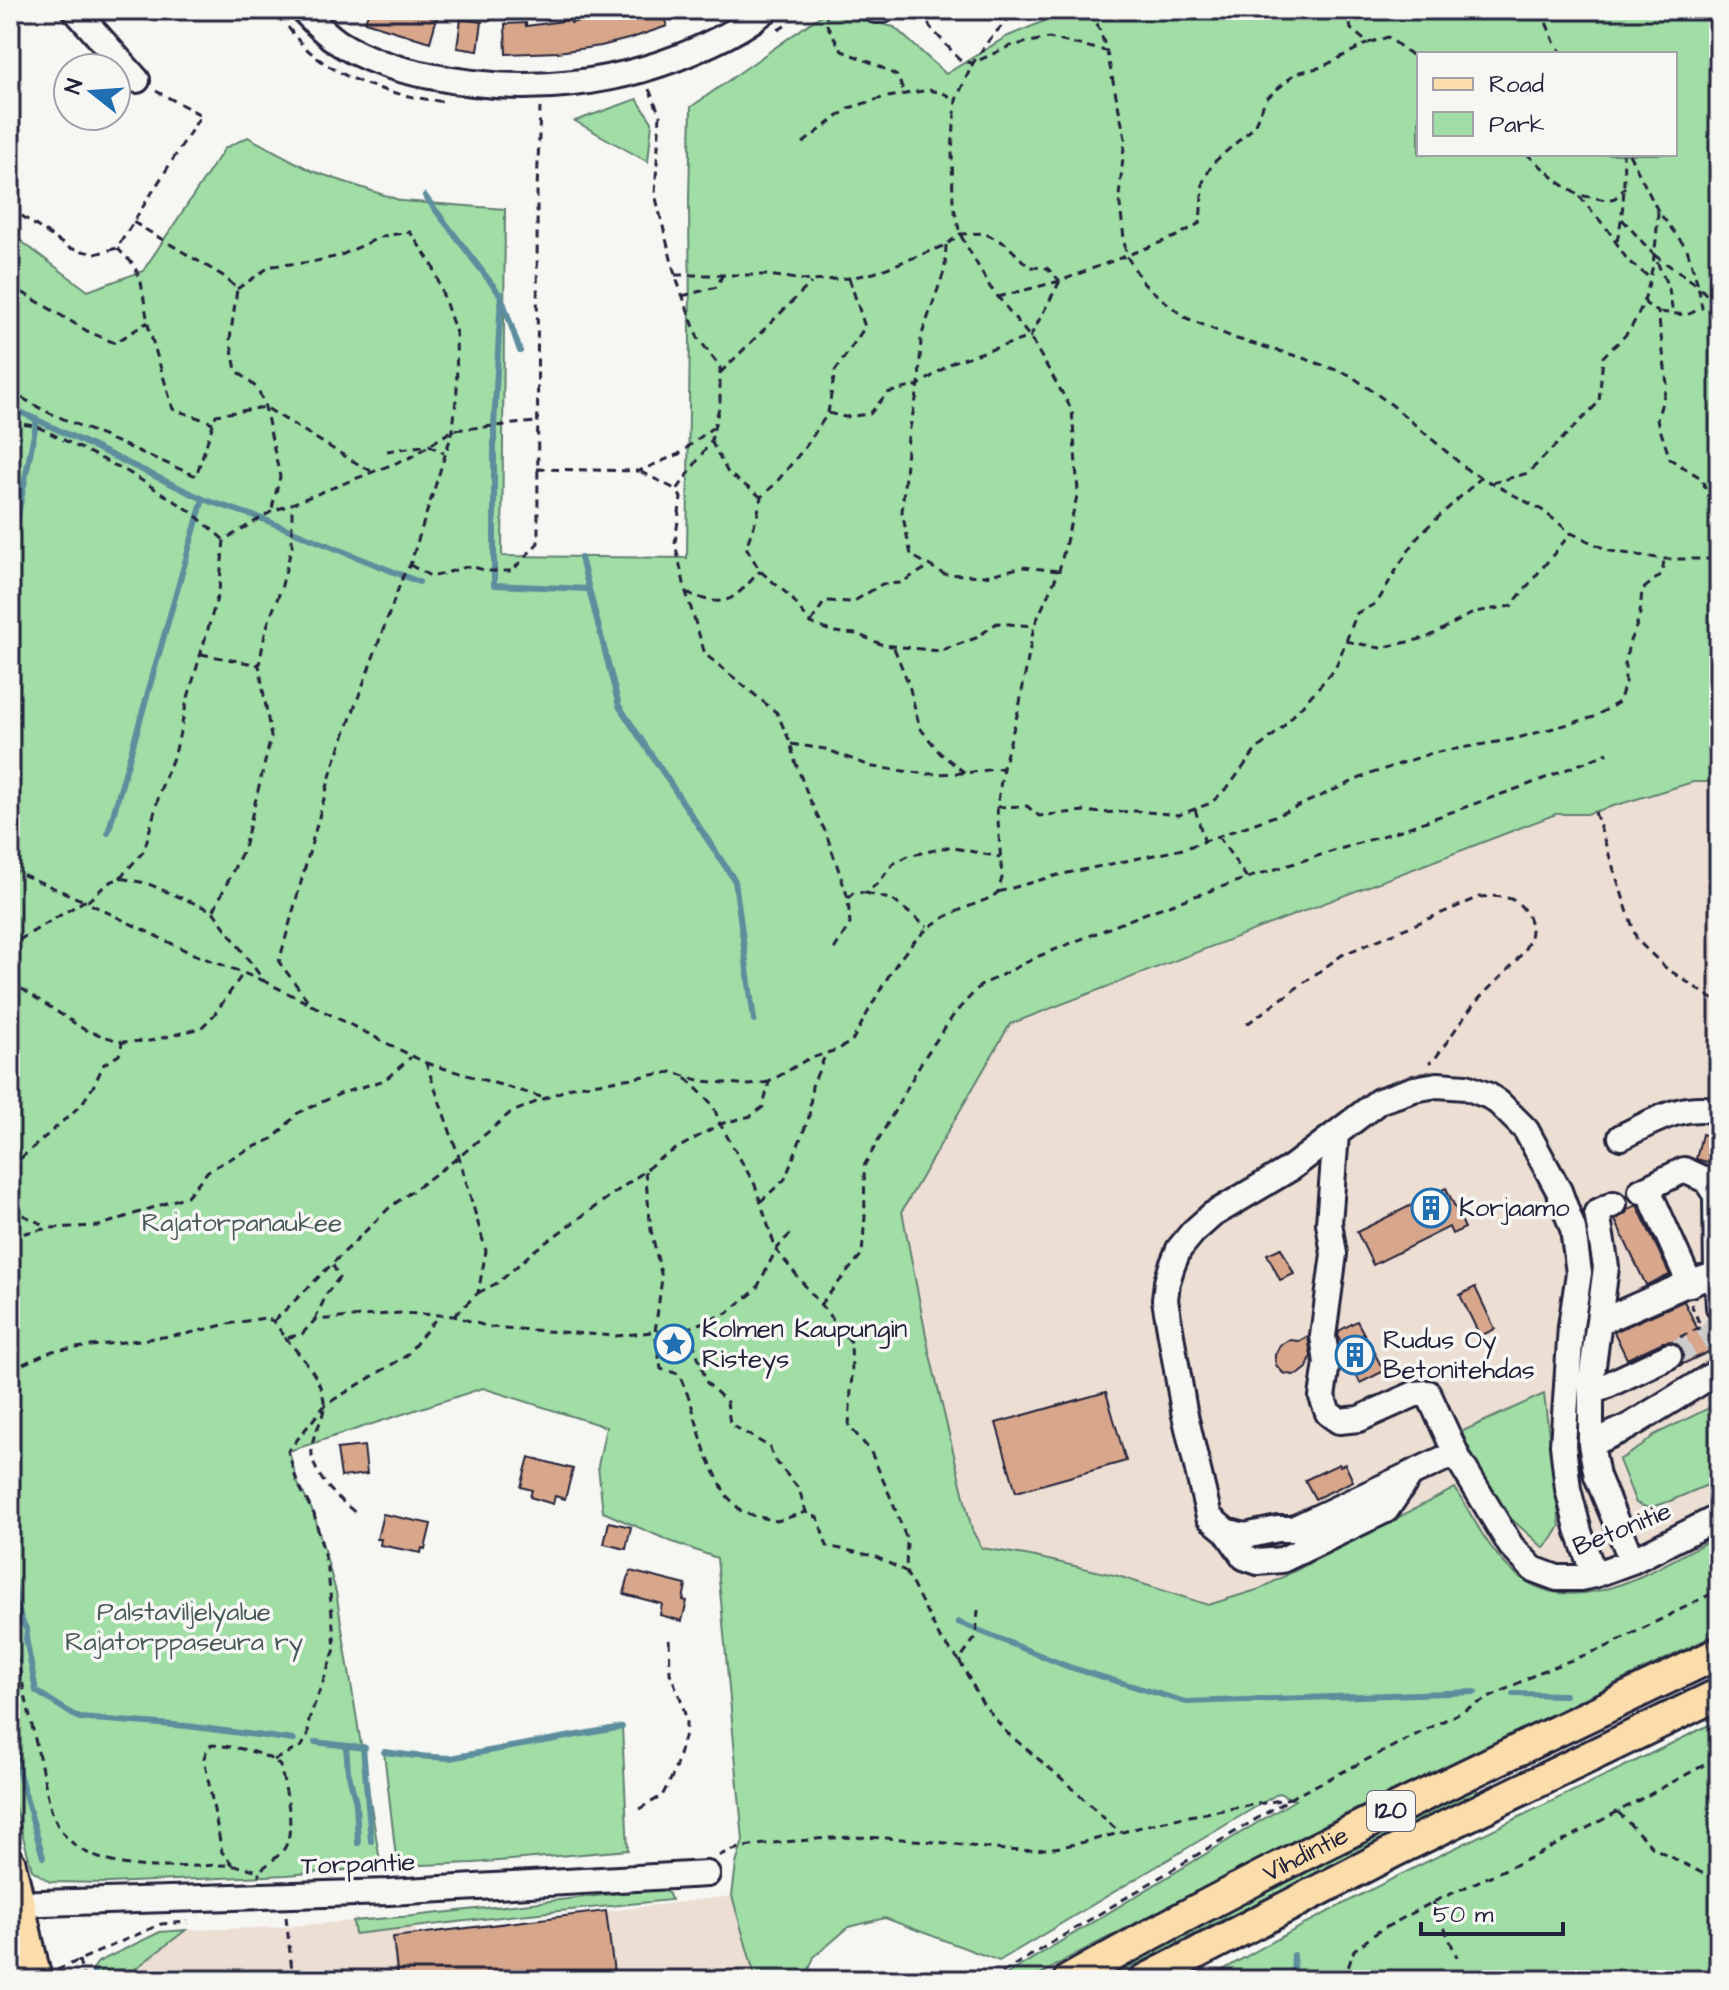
<svg xmlns="http://www.w3.org/2000/svg" width="1729" height="1990" font-family="'Architects Daughter',sans-serif">
  <style>
    .built { fill: #edded3 }
    .green { fill: #a0dea6; stroke: #618070; stroke-width: 2; fill-rule: evenodd }
    .lines { fill: none; stroke-linecap: round; stroke-linejoin: round }
    .stream { stroke: #5d8e9d; stroke-width: 6 }
    .building { fill: #d8a78b; stroke: #22223b; stroke-width: 2 }
    .minor-tunnel { stroke: #cccccd; stroke-width: 24; stroke-dasharray: 24 12; stroke-linecap: butt }
    .minor-casing { stroke: #22223b; stroke-width: 30 }
    .major-casing { stroke: #22223b; stroke-width: 36 }
    .path { stroke: #22223b; stroke-width: 3; stroke-dasharray: 8 6; stroke-linecap: butt }
    .minor { stroke: #f6f6f2; stroke-width: 24 }
    .major { stroke: #faddab; stroke-width: 30 }
    .labels { text-anchor: middle; dominant-baseline: central; stroke-width: 7; stroke-linejoin: round; paint-order: stroke }
    .shield { fill: #f6f6f2; stroke: #626272; stroke-width: 2 }
    .shield-label { font-size: 24px; font-weight: bold; fill: #22223b }
    .poi-label { font-size: 26px; fill: #22223b; stroke: #f6f6f2; text-anchor: start }
    .park-label { font-size: 26px; fill: #485a5b; stroke: #f6f6f2 }
    .street-label { font-size: 26px; fill: #22223b; stroke: #f6f6f2 }
  </style>
  <rect width="100%" height="100%" fill="#f6f6f2"/>
  <filter id="ink" filterUnits="userSpaceOnUse"><feTurbulence type="fractalNoise" baseFrequency=".0125" numOctaves="2"/><feDisplacementMap in="SourceGraphic" scale="16" xChannelSelector="R" yChannelSelector="G"/><feConvolveMatrix kernelMatrix="1 2 1 2 8 2 1 2 1" color-interpolation-filters="sRGB"/></filter>
  <g filter="url(#ink)">
    <path class="built" d="M1693,782H1719V1535L1628,1583L1591,1593L1571,1595L1555,1593L1539,1590L1524,1581L1507,1566L1488,1544L1455,1488L1260,1589L1208,1605L1118,1576L1031,1556L982,1548L972,1530L929,1351L902,1211L1010,1024L1556,814H1587Z
      M732,1896L756,1980H128L131,1972L186,1930L281,1927L413,1916L416,1934Z"/>
    <path class="green" d="M1051,10H1719V782H1693L1587,814H1556L1010,1024L902,1211L929,1351L972,1530L982,1548L1031,1556L1118,1576L1208,1605L1260,1589L1455,1488C1471,1514 1485,1543 1506,1565C1569,1631 1656,1568 1719,1535V1633L1338,1818L1070,1957L1032,1980H997L1295,1800L1279,1793L999,1961L885,1918L849,1927L814,1957L805,1980H756L732,1896L736,1864L743,1840L717,1558L670,1541L603,1512L598,1466L606,1427L483,1388L289,1451L297,1482L314,1514L336,1592L381,1867L287,1875L108,1883L50,1882L32,1870L10,1788V233L88,291L143,271L225,148L248,137L312,171L402,201L505,209L502,556L687,558L690,332L689,200L691,107L827,11L894,27L946,74L1006,37L1047,20ZM1419,54H1675V154H1419Z
      M637,99L652,122L648,162L575,121Z
      M1544,1394L1560,1526L1553,1538L1544,1548L1499,1508L1462,1443L1463,1431Z
      M1719,1403V1480L1670,1501L1648,1508L1636,1503L1619,1460L1642,1446L1654,1435Z
      M1719,1720V1980H1206C1370,1882 1548,1806 1719,1720Z
      M622,1727L628,1850L474,1863L397,1866L384,1752L416,1756L451,1758Z
      M1476,1789L1479,1794L1206,1928L1108,1980H1099L1202,1924Z
      M650,1890H663L669,1894L671,1900L509,1916L355,1934L353,1921L413,1916Z
      M186,1930L131,1972L128,1980H93L92,1970L98,1962L160,1932Z"/>
    <g class="lines">
      <path class="stream" d="M425,196L501,296L520,351
        M501,296L494,426V585L589,589
        M10,407L203,499L108,833
        M203,499L260,518L419,582
        M10,555L37,419
        M581,558L619,706L735,881L754,1020
        M10,1563C15,1584 15,1612 27,1630L26,1638L36,1691L72,1714L80,1718L187,1726L294,1740
        M958,1622L1069,1667L1186,1702L1475,1692
        M1513,1694L1565,1695
        M10,1728L14,1736L19,1773L43,1857
        M315,1742L365,1748
        M346,1746L348,1771L356,1803L358,1843
        M363,1747L371,1841
        M384,1752L416,1756L450,1758L622,1727
        M94,1972L95,1980
        M1293,1980L1294,1955"/>
    </g>
    <path class="building" d="M369,10H422L438,14L430,42L365,22Z
      M624,10H662L667,26L632,38L601,46L558,52L506,54L505,24L526,23V26L570,20L571,23Z
      M461,19L482,22L478,51L457,48Z
      M1702,1134L1719,1139V1165L1696,1159Z
      M1446,1188L1465,1228L1452,1234L1449,1227L1373,1265L1357,1232Z
      M1637,1205L1670,1275L1646,1285L1615,1220L1626,1213L1628,1209Z
      M1281,1248L1294,1274L1280,1280L1267,1254Z
      M1475,1287L1495,1329L1480,1336L1460,1295Z
      M1684,1301L1698,1330L1716,1321L1719,1322V1347L1681,1365L1684,1358L1683,1350L1678,1344L1671,1341L1663,1342L1627,1359L1614,1332Z
      M1357,1321L1384,1371L1360,1383L1338,1336L1339,1331Z
      M1308,1336L1311,1356L1307,1368L1299,1374L1293,1375L1283,1373L1276,1365L1275,1360V1355L1280,1345L1289,1340L1299,1341Z
      M1106,1392L1126,1461L1016,1492L996,1423Z
      M364,1446L367,1474L341,1477L337,1449Z
      M529,1457L573,1469L565,1499L555,1496L553,1504L530,1497L532,1490L521,1487Z
      M1339,1464L1340,1466L1345,1464L1353,1481L1315,1499L1305,1480Z
      M383,1514L431,1524L425,1549L422,1548L421,1553L380,1545L381,1539H377Z
      M609,1522L631,1527L626,1549L604,1544Z
      M630,1571L686,1585L683,1600L687,1601L682,1621L660,1615L662,1604L624,1594Z
      M606,1911L615,1980H398L393,1937Z"/>
    <g class="lines">
      <path class="minor-tunnel" d="M1669,1356L1712,1334L1719,1320"/>
      <defs>
        <path id="minor" d="M75,10L137,80
          M303,10C314,22 326,34 339,43C366,60 399,70 430,76C524,96 622,86 709,44C729,35 749,24 766,10
          M875,10H883
          M1336,1134L1329,1223L1334,1254L1323,1336L1327,1363L1322,1397L1328,1413L1339,1421L1359,1419L1415,1394L1428,1393L1459,1460L1511,1546L1533,1569L1557,1578H1580L1594,1575L1632,1561L1719,1517
          M1621,1137C1654,1121 1681,1103 1719,1111
          M1647,1188L1690,1284
          M1614,1204L1597,1212L1606,1267L1591,1381V1444L1597,1476L1632,1561
          M1717,1274L1719,1307
          M1600,1322L1682,1286L1717,1274L1716,1195L1706,1180L1684,1170L1641,1191
          M1591,1393L1669,1356
          M1591,1444L1628,1427L1719,1371
          M1456,1453L1293,1529H1278L1245,1536L1226,1531L1209,1517L1184,1411L1165,1300L1167,1282L1172,1266L1179,1249L1193,1232L1212,1215L1291,1168L1379,1101L1414,1089L1437,1085L1466,1087L1489,1096L1499,1103L1526,1130L1559,1191L1573,1229L1579,1273L1571,1326L1563,1445L1568,1489L1579,1532L1594,1575
          M1226,1531L1244,1557L1258,1562L1282,1560L1386,1510L1408,1478
          M10,1904L389,1892L707,1874"/>
        <g id="major">
          <path d="M10,1864L36,1980"/>
          <path d="M10,1967L13,1980"/>
          <path id="s1" d="M1069,1980C1280,1860 1501,1759 1719,1653"/>
          <path d="M1145,1980L1397,1850L1719,1694"/>
        </g>
      </defs>
      <use href="#minor" class="minor-casing"/>
      <use href="#major" class="major-casing"/>
      <path class="path" d="M275,10L283,21
        M826,10L827,25L842,51L875,64L897,76L905,94
        M923,10L930,27L961,61L973,63L1010,46L1049,38L1106,51
        M1092,10L1106,48L1125,138L1119,197L1126,255L1144,284L1184,317L1237,339L1300,357L1350,375L1392,405L1469,471L1542,510L1571,533L1610,551L1664,559H1719
        M1347,10L1351,29L1368,43L1388,37L1419,61
        M1541,10L1555,44L1563,54
        M288,27C324,79 386,94 445,102
        M778,30L788,24
        M649,89L660,115L655,194L675,275L698,338L720,367V403L711,441L677,490L681,498L675,543L686,592L705,654L777,713L791,744L793,756L809,798L826,833L848,898L850,924L833,951
        M803,143L849,108L882,98L929,90L943,93L956,100
        M1527,154L1560,183L1578,195L1607,200L1615,198L1625,187
        M1629,154L1658,211L1687,249L1698,285L1715,305
        M1579,196L1608,230L1628,261L1649,277
        M10,208L69,248L95,254L117,248L201,115L156,91
        M1622,219L1654,255L1669,289L1673,314
        M133,222L225,277L237,289L230,339L236,370L258,389L265,407L280,477L271,512
        M1617,241C1624,212 1625,184 1623,154
        M946,245L945,269L921,337L919,385L908,437L902,512L911,555L944,574L985,576L1023,567L1059,571
        M117,248L134,265L141,282L149,329L173,409L213,423
        M1654,255L1698,285L1702,308L1687,315L1658,312
        M675,275H768L812,281L849,278L874,273L946,245L960,234L984,233L1006,244L1029,267L1047,268L1060,281
        M849,278L865,327L835,371L828,413L806,446L775,484L761,497L757,517L746,547L760,571L791,597L810,623L833,632L857,634L883,645L940,651L976,638L997,623L1034,626
        M10,285L87,331L115,343L148,322
        M237,289L271,266L312,262L339,256L383,236L410,232L433,266L456,333L457,389L453,430L410,565L403,576L333,766L279,962L312,1006
        M682,296L717,287L722,276
        M998,297L1060,281
        M1644,300L1646,304L1658,312L1667,384L1657,420L1670,459L1701,478L1713,505L1719,513
        M720,373L811,283
        M10,391L45,411L196,476L216,415L265,407L351,460L373,472
        M828,413L845,417L870,414L887,393L919,385L953,362L1030,337L1060,281L1175,237L1200,223L1203,182L1213,163L1253,128L1266,99L1296,73L1322,67L1368,43
        M10,423L36,426L128,472L189,510L224,540
        M711,441L728,473L761,497
        M387,451L429,445L444,453
        M537,469L639,471L679,454L712,428
        M641,472L677,490
        M1492,483L1528,473L1599,402L1603,357C1611,348 1623,340 1630,329C1652,295 1656,250 1658,211
        M410,565L432,577L470,566L488,571H512L538,543L537,190L540,108
        M686,592C726,610 732,601 760,571
        M811,622L825,601L853,602L882,584L900,583L930,566
        M1346,641L1380,648L1426,638L1475,612L1511,606L1571,533
        M894,648L909,685L920,728L940,753L965,773
        M201,654L259,665L266,629L281,589L292,546V504
        M791,744L825,749L873,767L927,774L965,773L1003,768
        M997,807L1027,806L1039,816L1084,811L1102,813L1135,811L1179,815L1211,803L1229,786L1256,750L1282,728L1335,669L1357,613L1377,603L1399,565L1420,534L1482,477
        M1195,809L1204,840
        M1595,812L1637,940L1666,968L1719,1003
        M1218,836L1247,878
        M10,869L84,901H88L108,883L120,878L146,883L213,911L264,981L426,1063L459,1157L486,1251L478,1293L455,1315
        M120,878L144,851L161,788L176,750L187,701L219,591L224,540L271,512L411,457L453,430L535,422
        M998,892L1058,875L1183,849L1283,813L1367,775L1432,753L1514,739L1594,717L1619,702L1625,684V664L1629,643L1636,627L1640,613L1642,590L1662,574L1664,560
        M866,893L893,900L927,927
        M848,898L854,892L866,893L879,882L893,864L908,856L949,847L1000,857
        M214,910L244,848L271,737L259,665
        M10,951L19,940L84,901L191,953L264,981
        M10,981L85,1030L122,1042L150,1041L201,1028L214,1015L242,975
        M1247,1024L1342,955L1480,897C1497,896 1513,894 1524,910C1550,943 1497,977 1478,1000C1462,1018 1449,1040 1434,1060L1429,1063
        M426,1063L545,1098
        M686,1078L713,1105L720,1124L755,1185L776,1250L851,1342L852,1373L849,1426L870,1450L890,1496L907,1540L906,1572L940,1638L959,1660
        M10,1168L81,1105L93,1087L104,1064L119,1055L122,1043
        M645,1171L651,1230L662,1278L655,1332L661,1369L679,1374L691,1403L706,1455L726,1495L743,1513L777,1521L806,1512L818,1518L827,1546L874,1556L905,1571
        M760,1202L785,1179L809,1117L812,1086L825,1056
        M10,1209L46,1226
        M10,1236L49,1228L99,1226L187,1196L208,1171L239,1154L274,1138L298,1113L342,1093L385,1080L411,1057
        M478,1293L499,1282L535,1250L645,1171L657,1160L720,1124L751,1116L763,1107L769,1082L806,1060L839,1049L852,1041C875,1001 897,950 935,923C952,912 974,905 992,897L998,892L1002,878L997,807L1003,768L1019,708L1034,626L1059,571L1078,492L1072,410L1030,337L990,287L960,234L953,203L952,151L956,100L973,63L989,40L1016,10
        M820,1305L862,1254L865,1217L864,1166L922,1061L955,1013L980,986L1039,956L1149,912L1247,878L1401,830L1530,784L1608,753
        M315,1320L327,1293L339,1278L333,1265
        M274,1321L389,1208L459,1157L510,1113L572,1087L672,1072L702,1081L750,1085L769,1082
        M688,1328L707,1383L727,1402L730,1424L770,1447L773,1458L799,1489L806,1512
        M285,1337C301,1357 320,1375 324,1401C326,1412 318,1426 314,1437C303,1469 335,1496 357,1514
        M1680,1337L1701,1327L1691,1304
        M10,1370L52,1351L186,1334L227,1324L265,1318L273,1321L286,1338L302,1334L315,1320L400,1313L439,1315L454,1316L489,1327L616,1336L688,1328L727,1313L756,1290L776,1250L784,1240L794,1231
        M978,1610L976,1637L959,1660L982,1702L1006,1732L1060,1777L1120,1833
        M10,1628L51,1810C54,1817 57,1826 62,1832C92,1871 154,1868 197,1866C209,1866 222,1864 234,1866C243,1866 251,1869 259,1871V1876
        M274,1760L302,1746L308,1734L309,1719L335,1649L328,1570L314,1514L297,1482L288,1451L325,1405L406,1356L439,1315
        M639,1809L662,1796L674,1773L686,1730V1719L682,1702L670,1673L669,1636
        M1618,1812L1652,1847L1702,1873L1719,1879
        M719,1856C738,1844 786,1842 809,1840C857,1834 907,1839 955,1844C981,1847 1008,1852 1034,1850C1079,1847 1121,1831 1165,1821C1207,1812 1249,1806 1291,1798
        M233,1865L222,1852L204,1758L208,1747L212,1745C230,1746 268,1752 280,1766C285,1788 297,1828 284,1849C277,1858 268,1864 259,1871
        M1433,1902L1457,1957
        M286,1917L293,1980
        M79,1960L84,1980
        M57,1970L161,1924L188,1922
        M990,1980L1291,1798L1540,1672L1606,1647L1719,1590
        M1336,1980L1345,1974
        M1344,1980L1354,1950L1379,1931L1433,1902L1539,1854L1719,1757"/>
      <use href="#minor" class="minor"/>
      <use href="#major" class="major"/>
    </g>
  </g>
  <defs>
    <symbol id="building-ring" viewBox="-11 -11 22 22"><circle r="9.5" fill="#f6f6f2" stroke="#1f6fb2" stroke-width="1.5"/><path d="M-4-6H4V6H1V3H-1V6H-4ZM-2.5-4.3h1.7v1.8h-1.7ZM.8-4.3h1.7v1.8H.8ZM-2.5-1h1.7V.8h-1.7ZM.8-1h1.7V.8H.8Z" fill="#1f6fb2"/></symbol>
    <symbol id="sight-ring" viewBox="-11 -11 22 22"><circle r="9.5" fill="#f6f6f2" stroke="#1f6fb2" stroke-width="1.5"/><path d="M0-6L1.8-2.2L6-1.7L2.9 1.2L3.7 5.4L0 3.3L-3.7 5.4L-2.9 1.2L-6-1.7L-1.8-2.2Z" fill="#1f6fb2"/></symbol>
  </defs>
  <g fill-rule="evenodd">
    <use href="#building-ring" x="1409" y="1186" width="44" height="44"/>
    <use href="#sight-ring" x="652" y="1322" width="44" height="44"/>
    <use href="#building-ring" x="1333" y="1333" width="44" height="44"/>
  </g>
  <g class="labels">
    <rect class="shield" x="1367" y="1791" width="48" height="40" rx="6"/>
    <g class="shield-label">
      <text x="1391" y="1811">120</text>
    </g>
    <g class="poi-label">
      <text x="1459" y="1208">Korjaamo</text>
      <text x="702" y="1329">Kolmen Kaupungin<tspan x="702" dy="30">Risteys</tspan></text>
      <text x="1383" y="1340">Rudus Oy<tspan x="1383" dy="30">Betonitehdas</tspan></text>
    </g>
    <g class="park-label">
      <text x="242" y="1223">Rajatorpanaukee</text>
      <text x="184" y="1612">Palstaviljelyalue<tspan x="184" dy="30">Rajatorppaseura ry</tspan></text>
    </g>
    <g class="street-label">
      <text transform="translate(1622 1529) rotate(-22)">Betonitie</text>
      <text stroke="none"><textPath href="#s1" startOffset="268">Vihdintie</textPath></text>
      <text transform="translate(358 1864) rotate(-2)">Torpantie</text>
    </g>
  </g>
  <rect width="1729" height="1990" fill="none" stroke="#f6f6f2" stroke-width="40"/>
  <rect x="20" y="20" width="1689" height="1950" fill="none" stroke="#22223b" stroke-width="3" filter="url(#ink)"/>
  <rect x="1417" y="52" width="260" height="104" fill="#f6f6f2" stroke="#a1a1a9" stroke-width="2"/>
  <rect x="1433" y="78" width="40" height="12" fill="#faddab" stroke="#a1a1a9" stroke-width="2"/>
  <text x="1489" y="92" font-size="24" fill="#22223b">Road</text>
  <rect x="1433" y="112" width="40" height="24" fill="#a0dea6" stroke="#a1a1a9" stroke-width="2"/>
  <text x="1489" y="132" font-size="24" fill="#22223b">Park</text>
  <g transform="translate(92 92) rotate(287)"><circle r="38" fill="#f6f6f2" stroke="#a1a1a9" stroke-width="2"/>
  <path d="M0-6L14 30L0 20L-14 30Z" fill="#1f6fb2"/>
  <text y="-12" font-size="22" font-weight="bold" text-anchor="middle" fill="#22223b">N</text>
  </g>
  <path d="M1421 1922v12h142v-12" fill="none" stroke="#22223b" stroke-width="4"/>
  <text x="1433" y="1922" font-size="24" fill="#22223b" stroke="#f6f6f2" stroke-width="6" paint-order="stroke">50 m</text>
</svg>
